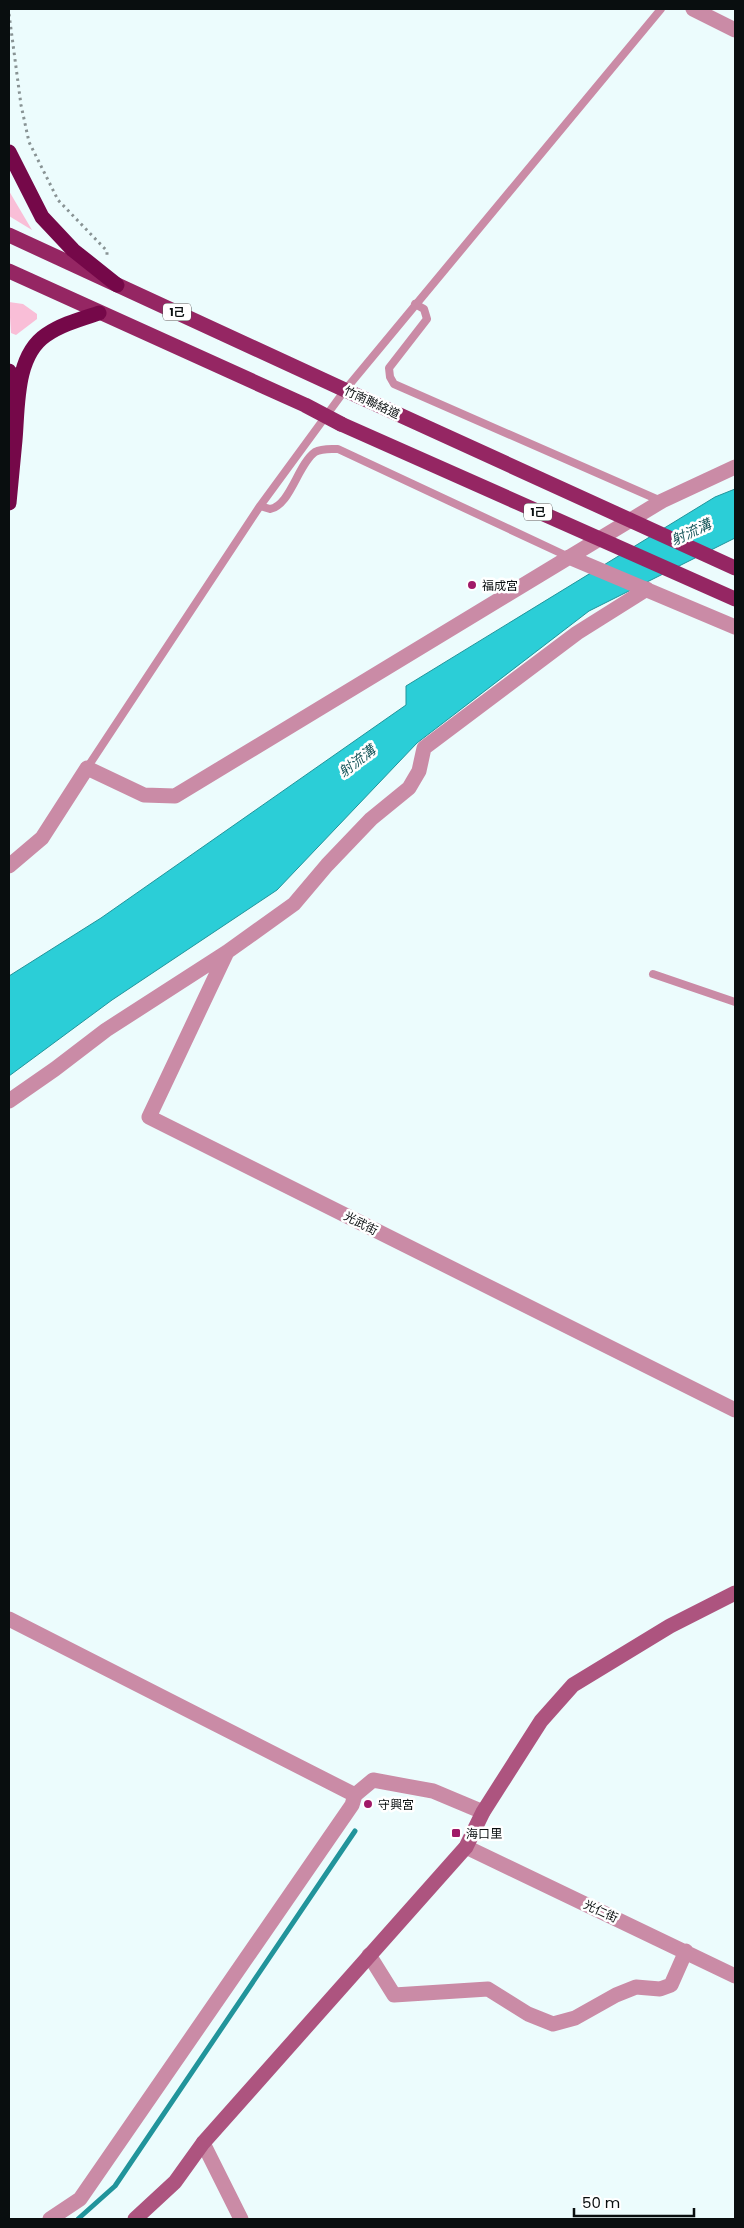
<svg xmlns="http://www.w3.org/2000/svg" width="744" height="2228" font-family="Poppins,'Noto Sans TC',sans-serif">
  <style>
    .green { fill: #f9bed7 }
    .water { fill: #2bced7; stroke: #21949b }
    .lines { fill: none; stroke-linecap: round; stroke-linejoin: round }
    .stream { stroke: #21949b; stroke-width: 5 }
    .path { stroke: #889394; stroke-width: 3; stroke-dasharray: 2.5 4; stroke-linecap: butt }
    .lane { stroke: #ca8ba6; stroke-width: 8 }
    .street { stroke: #ca8ba6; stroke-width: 15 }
    .secondary { stroke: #ad547f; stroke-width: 15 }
    .primary { stroke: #952663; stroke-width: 15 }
    .highway { stroke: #750849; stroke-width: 15 }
    .primary-bridge { stroke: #952663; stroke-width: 15 }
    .poi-dot { fill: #a01967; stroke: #fff; stroke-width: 2 }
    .labels { text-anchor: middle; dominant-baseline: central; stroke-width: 5; stroke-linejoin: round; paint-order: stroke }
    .shield { fill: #fff; stroke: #535657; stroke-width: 1 }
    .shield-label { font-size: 11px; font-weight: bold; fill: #090e0f }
    .street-label { font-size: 12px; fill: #090e0f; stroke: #fff }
    .poi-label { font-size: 12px; fill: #090e0f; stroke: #fff; text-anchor: start }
    .water-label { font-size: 14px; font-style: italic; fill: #19585c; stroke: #fff }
  </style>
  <rect width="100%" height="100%" fill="#ecfcfd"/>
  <path class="green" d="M9,191L32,230L9,216Z
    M9,302L23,304L37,314V319L16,335L11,333Z"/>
  <path class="water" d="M735,489V538L589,611L417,743L277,890L112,1000L9,1076V976L101,918L406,705V686L715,497Z"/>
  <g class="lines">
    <path class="stream" d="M78,2219L115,2186L355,1831"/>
    <path class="path" d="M9,14L21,105L29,142L58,200L107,251V258"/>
    <path class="lane" d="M415,304L424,309L427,319L389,368L390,377L394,384L661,501
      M260,506L270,509C290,506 298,464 315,452C322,448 330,449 338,449L569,557
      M87,768L260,506L345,390L661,9
      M653,974L735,1002"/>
    <path class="street" d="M693,9L735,30
      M569,557L735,627
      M9,866L42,838L87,768L144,795L175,796L662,501L735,467
      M227,952L149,1117L735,1410
      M9,1101L55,1069L106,1030L227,952L294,904L327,865L371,819L409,788L419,771L424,748L577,633L647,589
      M9,1619L355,1795
      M466,1847L735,1976
      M369,1955L394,1995L488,1989L528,2014L553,2024L575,2018L616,1995L636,1987L660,1989L671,1985L686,1951
      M203,2143L241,2219
      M50,2219L80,2199L352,1805L355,1795L373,1780L433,1791L483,1812"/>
    <path class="secondary" d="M135,2219L175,2182L203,2143L466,1847L483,1812L541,1721L573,1685L670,1626L735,1593"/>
    <path class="primary" d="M9,235L358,396
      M9,271L305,405L341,424"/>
    <path class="highway" d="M9,152L42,217L73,250L117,285
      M9,371L12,404
      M15,440C18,407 15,356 46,335C62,324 81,319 99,313
      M9,503L15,440L14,430"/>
    <path class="primary-bridge" d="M358,396L735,568
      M341,424L735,599"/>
  </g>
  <g class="poi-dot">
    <circle cx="472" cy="585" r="5"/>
    <circle cx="368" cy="1804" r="5"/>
    <rect x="451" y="1828" width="10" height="10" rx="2.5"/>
  </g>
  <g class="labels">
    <g class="shield">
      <rect x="163" y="303.5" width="28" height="17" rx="4"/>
      <rect x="524" y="503.5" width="28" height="17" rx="4"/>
    </g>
    <g class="shield-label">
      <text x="177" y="312">1己</text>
      <text x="538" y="512">1己</text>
    </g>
    <g class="street-label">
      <text transform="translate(372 402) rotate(25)">竹南聯絡道</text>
      <text transform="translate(361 1223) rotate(27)">光武街</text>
      <text transform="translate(601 1911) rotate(25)">光仁街</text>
    </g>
    <g class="poi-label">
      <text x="482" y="585">福成宮</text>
      <text x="378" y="1804">守興宮</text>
      <text x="466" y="1833">海口里</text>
    </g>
    <g class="water-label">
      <text transform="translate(691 532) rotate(-25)">射流溝</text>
      <text transform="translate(357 761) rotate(-38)">射流溝</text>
    </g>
  </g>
  <rect width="744" height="2228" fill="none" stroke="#090e0f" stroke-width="20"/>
  <path d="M574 2208v8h120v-8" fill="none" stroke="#090e0f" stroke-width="2.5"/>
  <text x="582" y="2208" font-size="15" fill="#090e0f" stroke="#ffffff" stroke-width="4" paint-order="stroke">50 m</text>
</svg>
